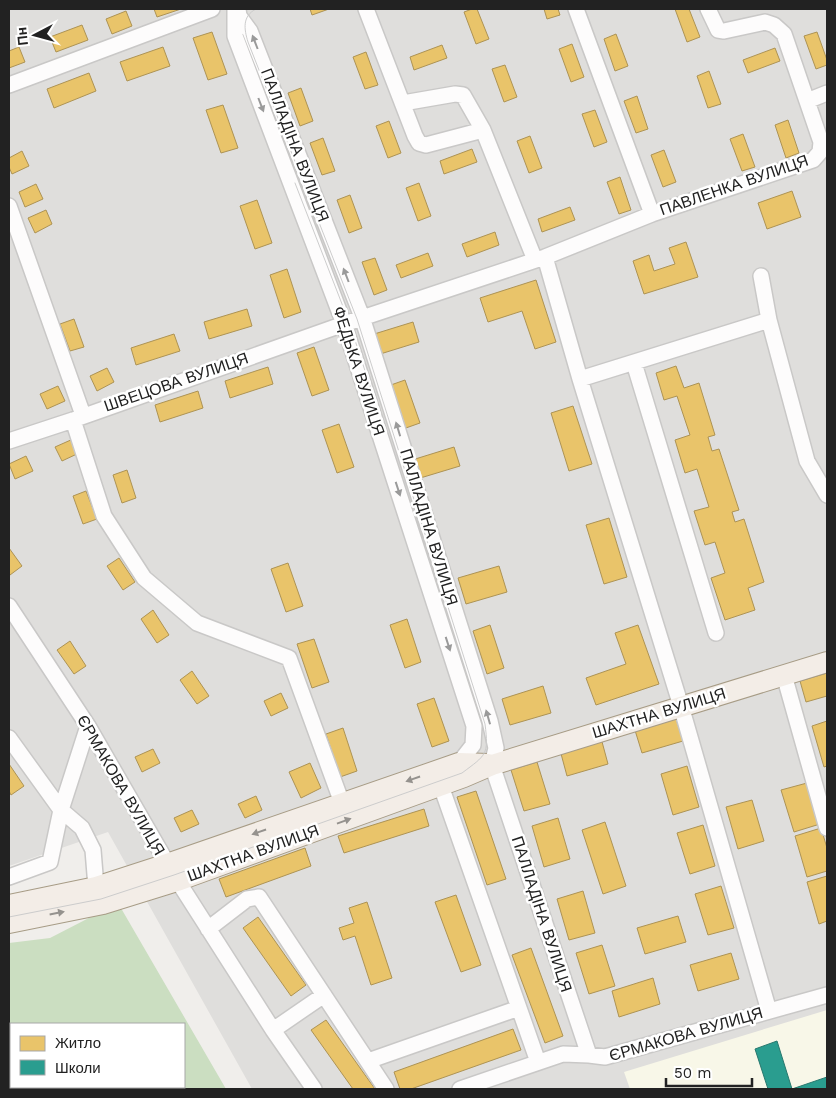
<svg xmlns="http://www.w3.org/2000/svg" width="836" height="1098" font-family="'Work Sans',sans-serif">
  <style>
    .residential { fill: #dfdedc }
    .education { fill: #f8f7e8 }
    .forest { fill: #cbdec1; fill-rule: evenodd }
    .homes { fill: #e9c46a; stroke: #ad9354 }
    .schools { fill: #2a9d8f; stroke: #28786e }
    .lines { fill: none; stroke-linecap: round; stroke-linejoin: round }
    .minor-casing { stroke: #c9c8c7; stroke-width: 18 }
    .major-casing { stroke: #a79c86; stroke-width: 22 }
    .minor { stroke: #fdfcfc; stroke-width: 15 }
    .major { stroke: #f3ede7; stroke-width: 20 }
    .tram { stroke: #ccc; stroke-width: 1 }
    .oneway { fill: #9a9a9a }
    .oneway2 { fill: #95928e }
    .labels { text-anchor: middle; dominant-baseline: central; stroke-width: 5; stroke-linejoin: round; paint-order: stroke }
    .street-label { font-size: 16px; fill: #222; stroke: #fff }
  </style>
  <rect width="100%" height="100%" fill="#f0eeeb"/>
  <path class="residential" d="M9,9H827V1089H252L108,832L9,866Z"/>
  <path class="education" d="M827,1010V1089H630L624,1072Z"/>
  <path class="forest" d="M118,903L226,1089H9V943L50,938ZM11,1024H184V1087H11Z"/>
  <path class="homes" d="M154,9H181L157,17Z
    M310,9H329L312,15Z
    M472,9H477L489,39L476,44L464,12Z
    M544,9H558L560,15L547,19Z
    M675,9H689L700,37L687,42Z
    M126,11L132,26L112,34L106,19Z
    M82,25L88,40L56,52L50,37Z
    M212,32L227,74L208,80L193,38Z
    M817,32L827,60V65L816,69L804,36Z
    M616,34L628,66L615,71L604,39Z
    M572,44L584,77L571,82L559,49Z
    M442,45L447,58L414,70L410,57Z
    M19,47L25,62L9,68V51Z
    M163,47L170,66L127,81L120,62Z
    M775,48L780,61L748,73L743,60Z
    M366,52L378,85L365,89L353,57Z
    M505,65L517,97L504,102L492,69Z
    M709,71L721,104L708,108L697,76Z
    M89,73L96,91L54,108L47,89Z
    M301,88L313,121L300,126L288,93Z
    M637,96L648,129L636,133L624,101Z
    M223,105L238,148L221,153L206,110Z
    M595,110L607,142L594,147L582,114Z
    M788,120L799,153L786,158L775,125Z
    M389,121L401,153L388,158L376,126Z
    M743,134L755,167L742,171L730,139Z
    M530,136L542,168L529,173L517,141Z
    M323,138L335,171L322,175L310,143Z
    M472,149L477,162L444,174L440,161Z
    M664,150L676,182L663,187L651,155Z
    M22,151L29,166L12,174L9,167V158Z
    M620,177L631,210L619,214L607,182Z
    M419,183L431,216L418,221L406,188Z
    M36,184L43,199L25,207L19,192Z
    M792,191L801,217L767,229L758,203Z
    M350,195L362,228L349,233L337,200Z
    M257,200L272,243L255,249L240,206Z
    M570,207L575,220L542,232L538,219Z
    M46,210L52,224L35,233L28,218Z
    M495,232L499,245L467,257L462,244Z
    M686,242L698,277L644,294L633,261L649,255L654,271L675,264L669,248Z
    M428,253L433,266L401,278L396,265Z
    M375,258L387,290L374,295L362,262Z
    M287,269L301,312L284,318L270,275Z
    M536,280L556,342L535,349L522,311L488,322L480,298Z
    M247,309L252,326L209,339L204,322Z
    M74,319L84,347L70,351L60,324Z
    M413,322L419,342L377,355L371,335Z
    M174,334L180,351L136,365L131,348Z
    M314,347L329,390L312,396L297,353Z
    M676,366L684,388L699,383L715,435L708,437L712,451L719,449L739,510L732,512L735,522L744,519L764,582L748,588L755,610L725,620L711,578L725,573L715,542L705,545L694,511L709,507L697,469L685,473L675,440L690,435L677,396L664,400L656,373Z
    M268,367L273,384L230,398L225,381Z
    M107,368L114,382L97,391L90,376Z
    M405,380L420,423L403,429L388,386Z
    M58,386L65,401L47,409L40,394Z
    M198,391L203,408L160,422L155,405Z
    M573,406L592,464L569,471L551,413Z
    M339,424L354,467L337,473L322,430Z
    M73,439L79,453L62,461L55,447Z
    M454,447L460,466L417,479L412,460Z
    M26,456L33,471L15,479L9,464Z
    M127,470L136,498L122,503L113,475Z
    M86,491L97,519L83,524L73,496Z
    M609,518L627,577L604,584L586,525Z
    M9,548L22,566L10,575L9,573Z
    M119,558L135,582L123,590L107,566Z
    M288,563L303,606L286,612L271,569Z
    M499,566L507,592L466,604L458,578Z
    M153,610L169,635L157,643L141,619Z
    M407,619L421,662L405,668L390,625Z
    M490,625L504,668L487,674L473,631Z
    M638,625L659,684L596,705L586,678L626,664L615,633Z
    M314,639L329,682L312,688L297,644Z
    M70,641L86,666L74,674L57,650Z
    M192,671L209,696L197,704L180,680Z
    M827,673V696L806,702L800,681Z
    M543,686L551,713L510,725L502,699Z
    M281,693L288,708L271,716L264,701Z
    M434,698L449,741L432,747L417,704Z
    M675,715L683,741L642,753L634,727Z
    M827,721V766L824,767L812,726Z
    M343,728L357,771L340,777L326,734Z
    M601,738L608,764L567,776L560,750Z
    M153,749L160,763L142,772L135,757Z
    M537,762L550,804L524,811L511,770Z
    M310,763L321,788L301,798L289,772Z
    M9,764L24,786L11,795L9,791Z
    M687,766L699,807L673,815L661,774Z
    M807,783L820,824L794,832L781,790Z
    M476,791L506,879L487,885L457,797Z
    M256,796L262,810L245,818L238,804Z
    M752,800L764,841L738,849L726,807Z
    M424,809L429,826L344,853L338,836Z
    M192,810L199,824L181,832L174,818Z
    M558,818L570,859L544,867L532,826Z
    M605,822L626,886L603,894L582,830Z
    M703,825L715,866L690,874L677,833Z
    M821,828L827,848V871L807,877L795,836Z
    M305,848L311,866L226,897L219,879Z
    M827,876V921L819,924L807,882Z
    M721,886L734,928L708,935L695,894Z
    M583,891L595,933L569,940L557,899Z
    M456,895L481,965L461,972L435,902Z
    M367,902L392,978L371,985L355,936L343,940L339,928L354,923L349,908Z
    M678,916L686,942L645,954L637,928Z
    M258,917L306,985L291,996L243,928Z
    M602,945L615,986L589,994L576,953Z
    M531,948L563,1036L545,1043L512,955Z
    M731,953L739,979L698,991L690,965Z
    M653,978L660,1004L619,1017L612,991Z
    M326,1020L375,1089H353L311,1030Z
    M513,1029L521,1050L411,1089H400L394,1072Z"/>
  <path class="schools" d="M777,1041L792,1089L827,1077V1089H768L755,1049Z"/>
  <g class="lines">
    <defs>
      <path id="minor" d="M235,9V36L344,324L474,726L473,745L459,763
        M238,9L239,16L250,31L362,317L490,721L496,748L492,765L589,1055
        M366,9L415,136L419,143L426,145L483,130
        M576,9L652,214
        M9,85L212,9
        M807,101L827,93
        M403,103L455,94L463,95L483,130L535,260
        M9,206L83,415
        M545,257L580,379L681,706L769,1011
        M761,276L769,320L807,461L827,495
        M634,363L716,633
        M580,379L769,320
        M73,420L104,516L144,578L197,623L289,658L342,803
        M9,441L73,420L344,324L545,257L652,214L813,160L820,152L821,142L784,34L774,25L765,22L724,31L718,30L708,9
        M9,606L88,726L174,875L273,1030L314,1089
        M784,675L827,828
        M9,738L61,810L82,828L93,850L96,887L100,896
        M441,786L538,1062
        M9,877L50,862L61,810L88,726
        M208,929L247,899L259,897L386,1089
        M273,1030L324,995
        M368,1061L519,1008
        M460,1089L563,1054L589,1055L605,1057L827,995"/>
      <path id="major" d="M9,905L96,887L167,864L459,763L488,764
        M9,923L103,904L177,881L464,777L492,765L827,662"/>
    </defs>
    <use href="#minor" class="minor-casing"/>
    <use href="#major" class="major-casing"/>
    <use href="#minor" class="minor"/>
    <use href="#major" class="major"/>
    <path class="tram" d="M295,183L349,322L371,389
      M9,917L101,899L174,875L462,773C486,755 489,755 485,724L357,319L248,42C244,29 242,16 256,9"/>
  </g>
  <defs><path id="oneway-solid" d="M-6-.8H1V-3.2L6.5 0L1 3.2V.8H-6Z" transform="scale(1.25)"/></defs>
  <g class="oneway">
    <use href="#oneway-solid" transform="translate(255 42) rotate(-111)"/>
    <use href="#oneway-solid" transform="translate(261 105) rotate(69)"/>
    <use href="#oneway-solid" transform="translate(346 275) rotate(-111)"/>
    <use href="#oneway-solid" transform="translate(398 429) rotate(-107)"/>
    <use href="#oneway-solid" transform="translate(398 489) rotate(72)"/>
    <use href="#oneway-solid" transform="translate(448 644) rotate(72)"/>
    <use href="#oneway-solid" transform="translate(488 717) rotate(-106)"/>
  </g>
  <g class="oneway2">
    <use href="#oneway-solid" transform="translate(413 779) rotate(161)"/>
    <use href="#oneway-solid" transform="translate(344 821) rotate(-20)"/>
    <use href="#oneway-solid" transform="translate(259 832) rotate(161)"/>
    <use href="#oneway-solid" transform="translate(57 913) rotate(-11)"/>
  </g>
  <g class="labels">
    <g class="street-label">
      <text transform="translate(295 145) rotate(69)">ПАЛЛАДІНА ВУЛИЦЯ</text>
      <text transform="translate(734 185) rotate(-19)">ПАВЛЕНКА ВУЛИЦЯ</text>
      <text transform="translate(359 371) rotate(72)">ФЕДЬКА ВУЛИЦЯ</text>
      <text transform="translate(176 382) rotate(-19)">ШВЕЦОВА ВУЛИЦЯ</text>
      <text transform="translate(429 527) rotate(73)">ПАЛЛАДІНА ВУЛИЦЯ</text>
      <text transform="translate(659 713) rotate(-17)">ШАХТНА ВУЛИЦЯ</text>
      <text transform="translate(121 785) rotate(60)">ЄРМАКОВА ВУЛИЦЯ</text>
      <text transform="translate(253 853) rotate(-20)">ШАХТНА ВУЛИЦЯ</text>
      <text transform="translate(542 914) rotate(72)">ПАЛЛАДІНА ВУЛИЦЯ</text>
      <text transform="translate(686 1034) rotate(-16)">ЄРМАКОВА ВУЛИЦЯ</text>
    </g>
  </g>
  <rect width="836" height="1098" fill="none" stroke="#222222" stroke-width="20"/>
  <rect x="10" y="1023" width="175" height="65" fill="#ffffff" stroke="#a7a7a7"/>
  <rect x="20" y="1036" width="25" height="15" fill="#e9c46a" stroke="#a7a7a7"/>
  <text x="55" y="1048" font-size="15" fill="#222222">Житло</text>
  <rect x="20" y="1060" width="25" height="15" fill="#2a9d8f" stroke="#a7a7a7"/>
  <text x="55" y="1073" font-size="15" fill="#222222">Школи</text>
  <g transform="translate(35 35) rotate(264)" stroke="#ffffff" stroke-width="4" paint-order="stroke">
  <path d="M0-4L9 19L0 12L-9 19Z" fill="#222222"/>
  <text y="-8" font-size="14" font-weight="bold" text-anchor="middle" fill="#222222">Пн</text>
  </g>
  <path d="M666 1078v8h86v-8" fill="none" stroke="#222222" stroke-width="2.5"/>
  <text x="674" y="1078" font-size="15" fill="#222222" stroke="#ffffff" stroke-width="4" paint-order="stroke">50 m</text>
</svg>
